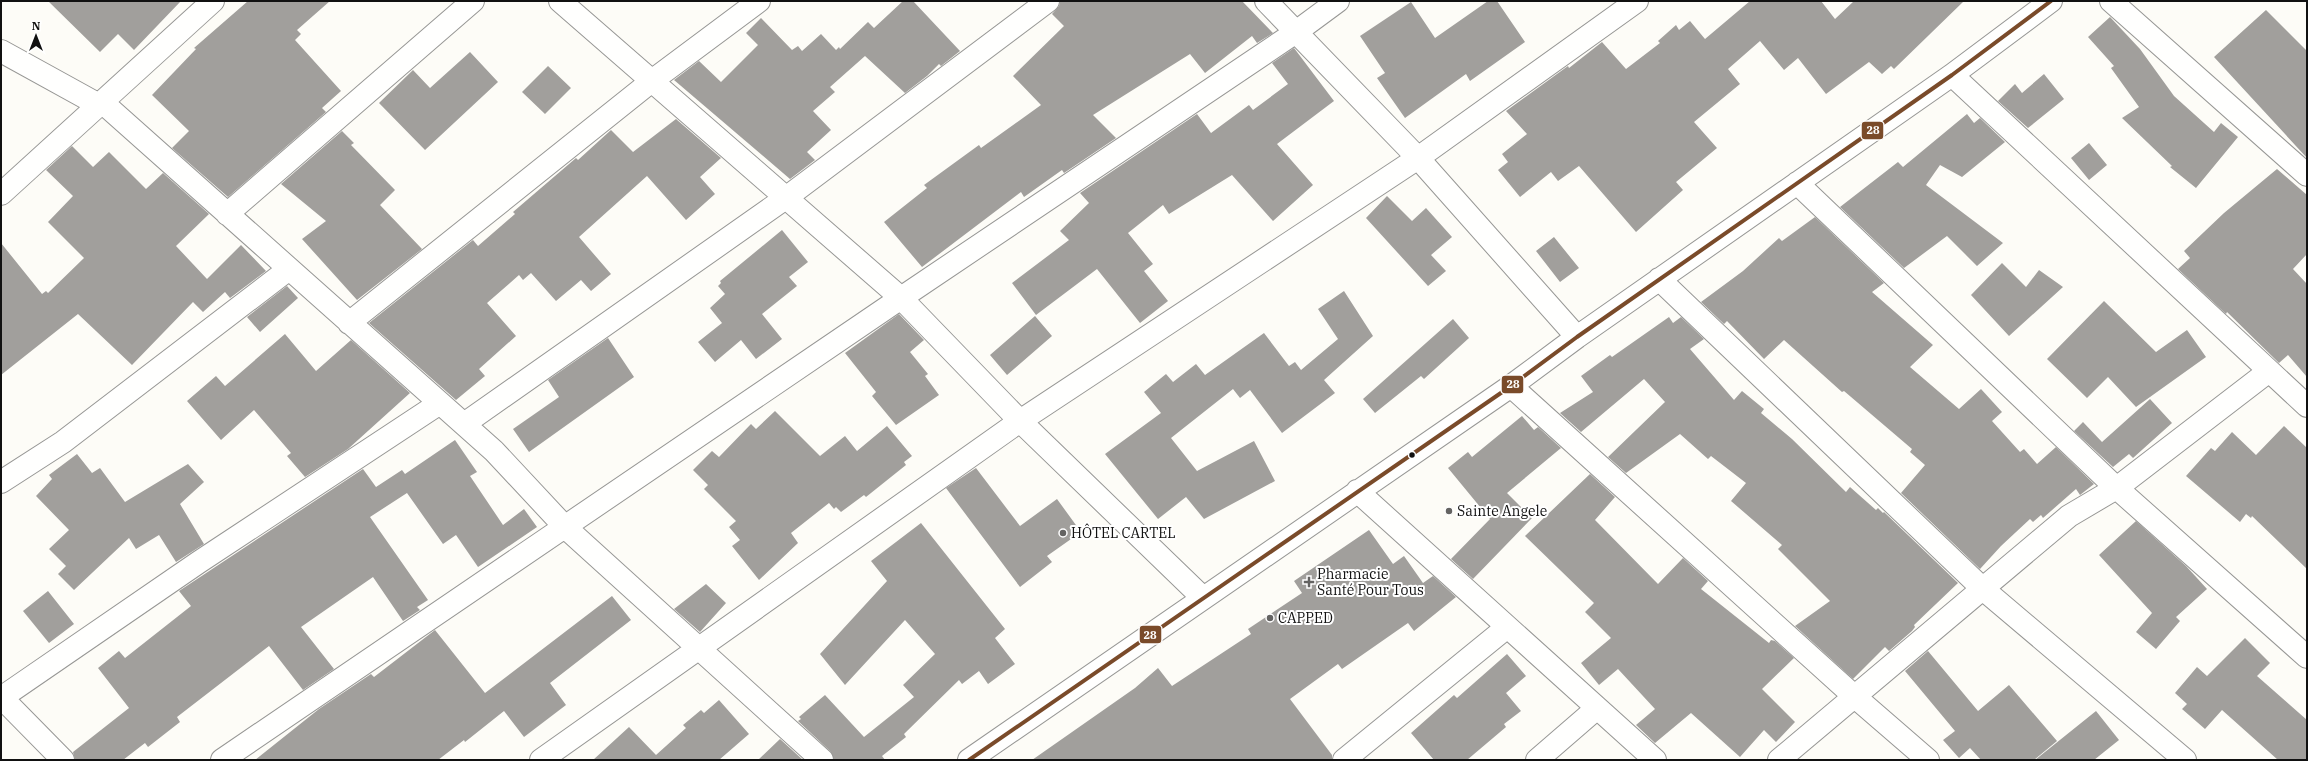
<svg xmlns="http://www.w3.org/2000/svg" width="2308" height="761" font-family="'IBM Plex Serif',serif">
  <style>
    .building { fill: #a19f9c }
    .lines { fill: none; stroke-linecap: round; stroke-linejoin: round }
    .minor-casing { stroke: #979795; stroke-width: 24 }
    .minor { stroke: #fffffe; stroke-width: 22 }
    .bus-1-casing { stroke: #fff; stroke-width: 7 }
    .bus-1 { stroke: #7a4b2a; stroke-width: 4 }
    .bus-dot { fill: #111; stroke: #fff; stroke-width: 1.5 }
    .poi-dot { fill: #646362; stroke: #fff; stroke-width: 1.5 }
    .labels { text-anchor: middle; dominant-baseline: central; stroke-width: 4; stroke-linejoin: round; paint-order: stroke }
    .poi-label { font-size: 14px; fill: #111; stroke: #fff; text-anchor: start }
    .line-badge { stroke: #fff; stroke-width: 1.5 }
    .badge-label { font-size: 11px; text-anchor: middle; font-weight: bold; fill: #fff }
  </style>
  <rect width="100%" height="100%" fill="#fdfcf7"/>
  <path class="building" d="M48,1H181L134,50L118,34L100,52Z
    M248,1H330L297,30L301,34L295,40L341,91L322,108L326,112L228,197L172,148L189,131L152,95L196,49L194,48Z
    M903,1H913L960,51L941,66L939,64L927,76L905,93L865,56L830,87L835,92L813,111L831,130L807,152L815,160L790,179L674,80L699,61L721,82L758,45L746,33L761,18L792,50L798,46L802,51L821,34L836,50L839,47L840,49L868,22L874,28Z
    M1060,1H1242L1273,33L1257,43L1252,36L1205,73L1190,54L1093,115L1116,138L1064,173L1062,170L1024,197L1021,192L922,267L884,222L927,188L924,185L979,145L981,148L1041,105L1013,76L1064,26L1052,14L1059,6Z
    M1488,1H1497L1525,42L1470,81L1466,74L1405,118L1377,78L1385,73L1360,36L1411,2L1435,38Z
    M1750,1H1821L1835,19L1854,1H1964L1894,69L1891,66L1882,74L1869,62L1826,94L1798,58L1784,70L1760,41L1728,69L1740,84L1694,122L1717,148L1676,182L1683,190L1636,232L1579,166L1558,181L1551,172L1520,197L1498,170L1508,162L1502,154L1527,134L1506,111L1568,66L1569,68L1602,42L1626,69L1660,43L1658,41L1676,25L1679,30L1690,21L1705,39Z
    M2266,10L2307,51V158L2214,57Z
    M2110,17L2140,49L2174,96L2214,132L2221,123L2238,137L2196,188L2170,167L2172,166L2122,118L2139,107L2111,68L2114,66L2088,37Z
    M1294,48L1334,101L1277,144L1313,185L1273,221L1232,175L1169,214L1163,205L1128,233L1153,264L1144,271L1168,301L1140,323L1097,269L1036,315L1012,283L1069,240L1060,231L1089,203L1080,193L1197,114L1211,133L1249,105L1253,110L1288,84L1272,63Z
    M470,52L498,82L425,150L379,103L413,70L430,88Z
    M548,66L571,88L545,114L522,92Z
    M2044,74L2064,99L2028,128L1998,101L2015,84L2022,93Z
    M1967,114L1974,123L1980,118L2005,142L1962,177L1940,165L1926,185L2003,243L1977,266L1947,236L1904,268L1840,207L1898,162L1903,167Z
    M676,119L721,158L700,177L715,194L686,220L647,176L579,237L611,274L591,291L581,280L556,301L531,273L523,280L519,275L487,303L516,336L479,369L485,376L456,400L369,323L473,240L478,246L515,214L513,212L576,158L578,160L611,130L633,152Z
    M342,131L354,143L351,145L395,190L380,205L422,249L357,300L302,239L326,221L281,184Z
    M2089,143L2107,165L2089,180L2071,158Z
    M72,146L93,167L109,152L146,189L163,173L209,214L176,246L207,279L241,245L266,271L230,298L225,292L203,312L193,302L132,365L78,314L1,375V243L42,294L46,291L48,293L84,258L48,222L73,196L46,170Z
    M2277,169L2307,195V254L2293,269L2307,284V377L2288,355L2279,363L2227,312L2226,314L2178,269L2190,258L2184,251L2224,213Z
    M1387,196L1412,221L1426,208L1452,237L1431,255L1446,271L1428,286L1366,218Z
    M1815,217L1884,283L1872,292L1933,345L1910,367L1959,409L1981,389L2002,412L1992,421L2020,452L2024,449L2037,464L2056,447L2094,484L2080,495L2076,489L2043,518L2041,515L2033,522L2030,519L2001,546L1980,569L1901,493L1925,465L1910,452L1912,449L1844,391L1842,392L1784,340L1764,359L1727,321L1724,324L1701,302L1743,271L1779,238L1782,241Z
    M782,230L808,262L789,277L797,286L762,314L782,339L756,359L741,340L715,362L698,342L722,323L710,308L725,294L718,286L721,283L720,281Z
    M1554,237L1579,268L1560,282L1536,251Z
    M2002,263L2026,287L2039,270L2063,287L2009,336L1971,295Z
    M287,286L298,298L260,332L247,317Z
    M1344,291L1373,336L1324,380L1335,393L1282,433L1250,390L1240,398L1233,389L1171,438L1197,471L1254,441L1275,481L1204,519L1186,497L1158,519L1105,454L1161,413L1144,392L1166,374L1173,382L1196,364L1205,375L1264,333L1289,366L1295,362L1301,370L1338,339L1318,309Z
    M2104,301L2156,352L2187,330L2206,357L2136,407L2108,377L2087,398L2047,359Z
    M899,314L924,340L910,352L928,374L925,376L939,395L896,425L872,396L876,392L845,353Z
    M1035,316L1052,336L1007,375L990,355Z
    M1669,317L1673,323L1681,317L1704,339L1690,349L1734,400L1742,391L1764,409L1761,413L1792,439L1846,492L1850,487L1876,510L1878,508L1883,513L1884,512L1958,583L1914,625L1915,627L1912,631L1889,651L1885,647L1853,679L1795,626L1830,601L1778,549L1782,545L1731,501L1746,483L1711,456L1708,459L1680,434L1626,473L1608,457L1665,402L1644,379L1581,432L1560,413L1593,392L1581,376L1610,355L1612,357Z
    M1453,319L1469,338L1424,379L1421,376L1375,413L1363,399Z
    M285,334L316,371L351,340L410,393L348,449L305,477L287,456L291,453L254,410L221,440L187,401L216,376L225,386Z
    M608,338L634,377L529,452L513,429L559,397L548,380Z
    M2150,399L2172,423L2133,458L2129,454L2113,467L2074,431L2083,422L2102,442Z
    M775,411L820,456L845,436L857,451L887,426L912,456L904,462L906,465L866,497L864,495L841,512L836,507L834,509L829,503L791,533L798,543L759,580L732,546L740,540L729,527L736,521L704,489L708,485L693,470L712,451L719,457L751,424L756,429Z
    M1522,416L1534,430L1538,427L1561,448L1507,493L1532,518L1473,579L1451,559L1490,519L1448,468L1468,452L1472,457Z
    M2284,426L2307,448V569L2252,516L2251,518L2246,514L2240,522L2186,476L2211,448L2215,451L2232,432L2256,455Z
    M455,440L477,472L470,476L503,525L524,509L537,527L478,567L456,535L443,544L407,493L370,517L428,600L417,607L420,610L403,621L373,577L301,627L334,669L303,690L269,646L177,717L180,722L148,747L145,743L123,760H75L73,752L129,708L98,668L119,651L125,658L191,606L179,591L363,469L376,487L402,470L405,474Z
    M77,454L92,473L100,468L125,502L188,464L204,482L180,504L204,544L176,562L159,535L136,549L129,538L74,590L58,574L66,566L49,549L69,530L36,496L52,479L49,475Z
    M976,468L1020,526L1057,499L1081,532L1047,556L1052,562L1020,587L946,488Z
    M1590,474L1615,497L1595,520L1658,584L1683,558L1708,581L1701,589L1769,643L1771,640L1775,641L1794,658L1762,689L1795,722L1776,742L1764,730L1740,757L1691,713L1655,743L1636,725L1655,709L1618,669L1599,685L1581,663L1611,638L1585,612L1594,603L1525,536Z
    M2136,521L2186,566L2207,589L2176,617L2180,621L2156,649L2136,632L2152,613L2099,555Z
    M921,523L1005,629L995,638L1015,664L988,684L979,671L962,684L959,680L904,734L906,737L882,756L885,760H834L830,751L798,721L801,719L799,717L825,695L864,737L914,697L903,685L935,654L905,620L845,685L820,654L887,581L871,561Z
    M1369,530L1393,564L1404,556L1423,583L1433,576L1456,597L1414,631L1408,623L1342,669L1338,664L1290,699L1332,755V760H1032L1135,688L1158,668L1172,686L1251,634L1248,629L1302,593L1294,581Z
    M706,584L726,603L700,632L674,609Z
    M48,591L74,624L49,643L23,611Z
    M612,596L631,620L550,683L566,705L524,737L504,711L465,742L464,740L438,760H255L319,709L371,674L374,677L435,630L485,693Z
    M2245,638L2270,663L2257,676L2307,720V760H2278L2222,710L2205,729L2182,709L2187,704L2175,693L2197,667L2207,676Z
    M1928,651L1978,711L2009,685L2057,741L2034,760H1981L1970,748L1959,758L1943,740L1955,731L1905,671Z
    M1507,654L1526,676L1506,693L1521,711L1504,724L1506,727L1467,760H1434L1411,733L1454,695L1457,698Z
    M719,700L749,734L719,760H593L629,727L656,755L686,728L683,725L701,710L704,713Z
    M2096,711L2119,740L2094,760H2035Z
    M780,739L803,760H758Z"/>
  <g class="lines">
    <defs>
      <path id="minor" d="M560,1L901,298L1020,421L1202,597
        M1266,1L1418,158L1577,337
        M2111,1L2307,175
        M1,51L99,105
        M1952,75L2307,406
        M102,102L494,451L565,527L822,760
        M1797,183L2110,482L2307,657
        M1,194L213,1
        M227,214L473,1
        M1659,279L1983,589L2185,760
        M349,323L653,80L759,1
        M1511,386L1854,696L1928,760
        M464,424L787,197L1048,1
        M1,482L63,442L289,269
        M1357,491L1655,760
        M1,697L63,760
        M1,698L199,562L440,403
        M222,760L901,298L1296,32L1338,1
        M541,760L1020,421L1418,158L1637,1
        M969,760L1511,386L1577,337L1952,75L2051,1
        M1344,760L1506,628
        M1537,760L1596,709
        M1779,760L2069,516L2118,487L2269,371"/>
    </defs>
    <use href="#minor" class="minor-casing"/>
    <use href="#minor" class="minor"/>
    <defs>
      <path id="bus-1" d="M969,760L1511,386L1577,337L1952,75L2051,1"/>
    </defs>
    <use href="#bus-1" class="bus-1-casing"/>
    <use href="#bus-1" class="bus-1"/>
  </g>
  <circle class="bus-dot" cx="1412" cy="455" r="3.5"/>
  <g class="poi-dot">
    <circle cx="1449" cy="511" r="4"/>
    <circle cx="1063" cy="533" r="4"/>
    <path d="M1307 576h4v4h4v4h-4v4h-4v-4h-4v-4h4z"/>
    <circle cx="1270" cy="618" r="4"/>
  </g>
  <g class="labels">
    <g class="poi-label">
      <text x="1457" y="511">Sainte Angele</text>
      <text x="1071" y="533">HÔTEL CARTEL</text>
      <text x="1317" y="574">Pharmacie<tspan x="1317" dy="16">Santé Pour Tous</tspan></text>
      <text x="1278" y="618">CAPPED</text>
    </g>
  </g>
  <g class="line-badge">
    <rect x="1861" y="121" width="23" height="19" rx="4" fill="#7a4b2a"/>
    <rect x="1501" y="375" width="23" height="19" rx="4" fill="#7a4b2a"/>
    <rect x="1139" y="625" width="23" height="19" rx="4" fill="#7a4b2a"/>
  </g>
  <g class="badge-label">
    <text x="1873" y="134">28</text>
    <text x="1513" y="388">28</text>
    <text x="1150" y="639">28</text>
  </g>
  <rect width="2308" height="761" fill="none" stroke="#111111" stroke-width="4"/>
  <g transform="translate(36 36)" stroke="#ffffff" stroke-width="3" paint-order="stroke">
  <path d="M0-3L7 15L0 10L-7 15Z" fill="#111111"/>
  <text y="-6" font-size="11" font-weight="bold" text-anchor="middle" fill="#111111">N</text>
  </g>
</svg>
